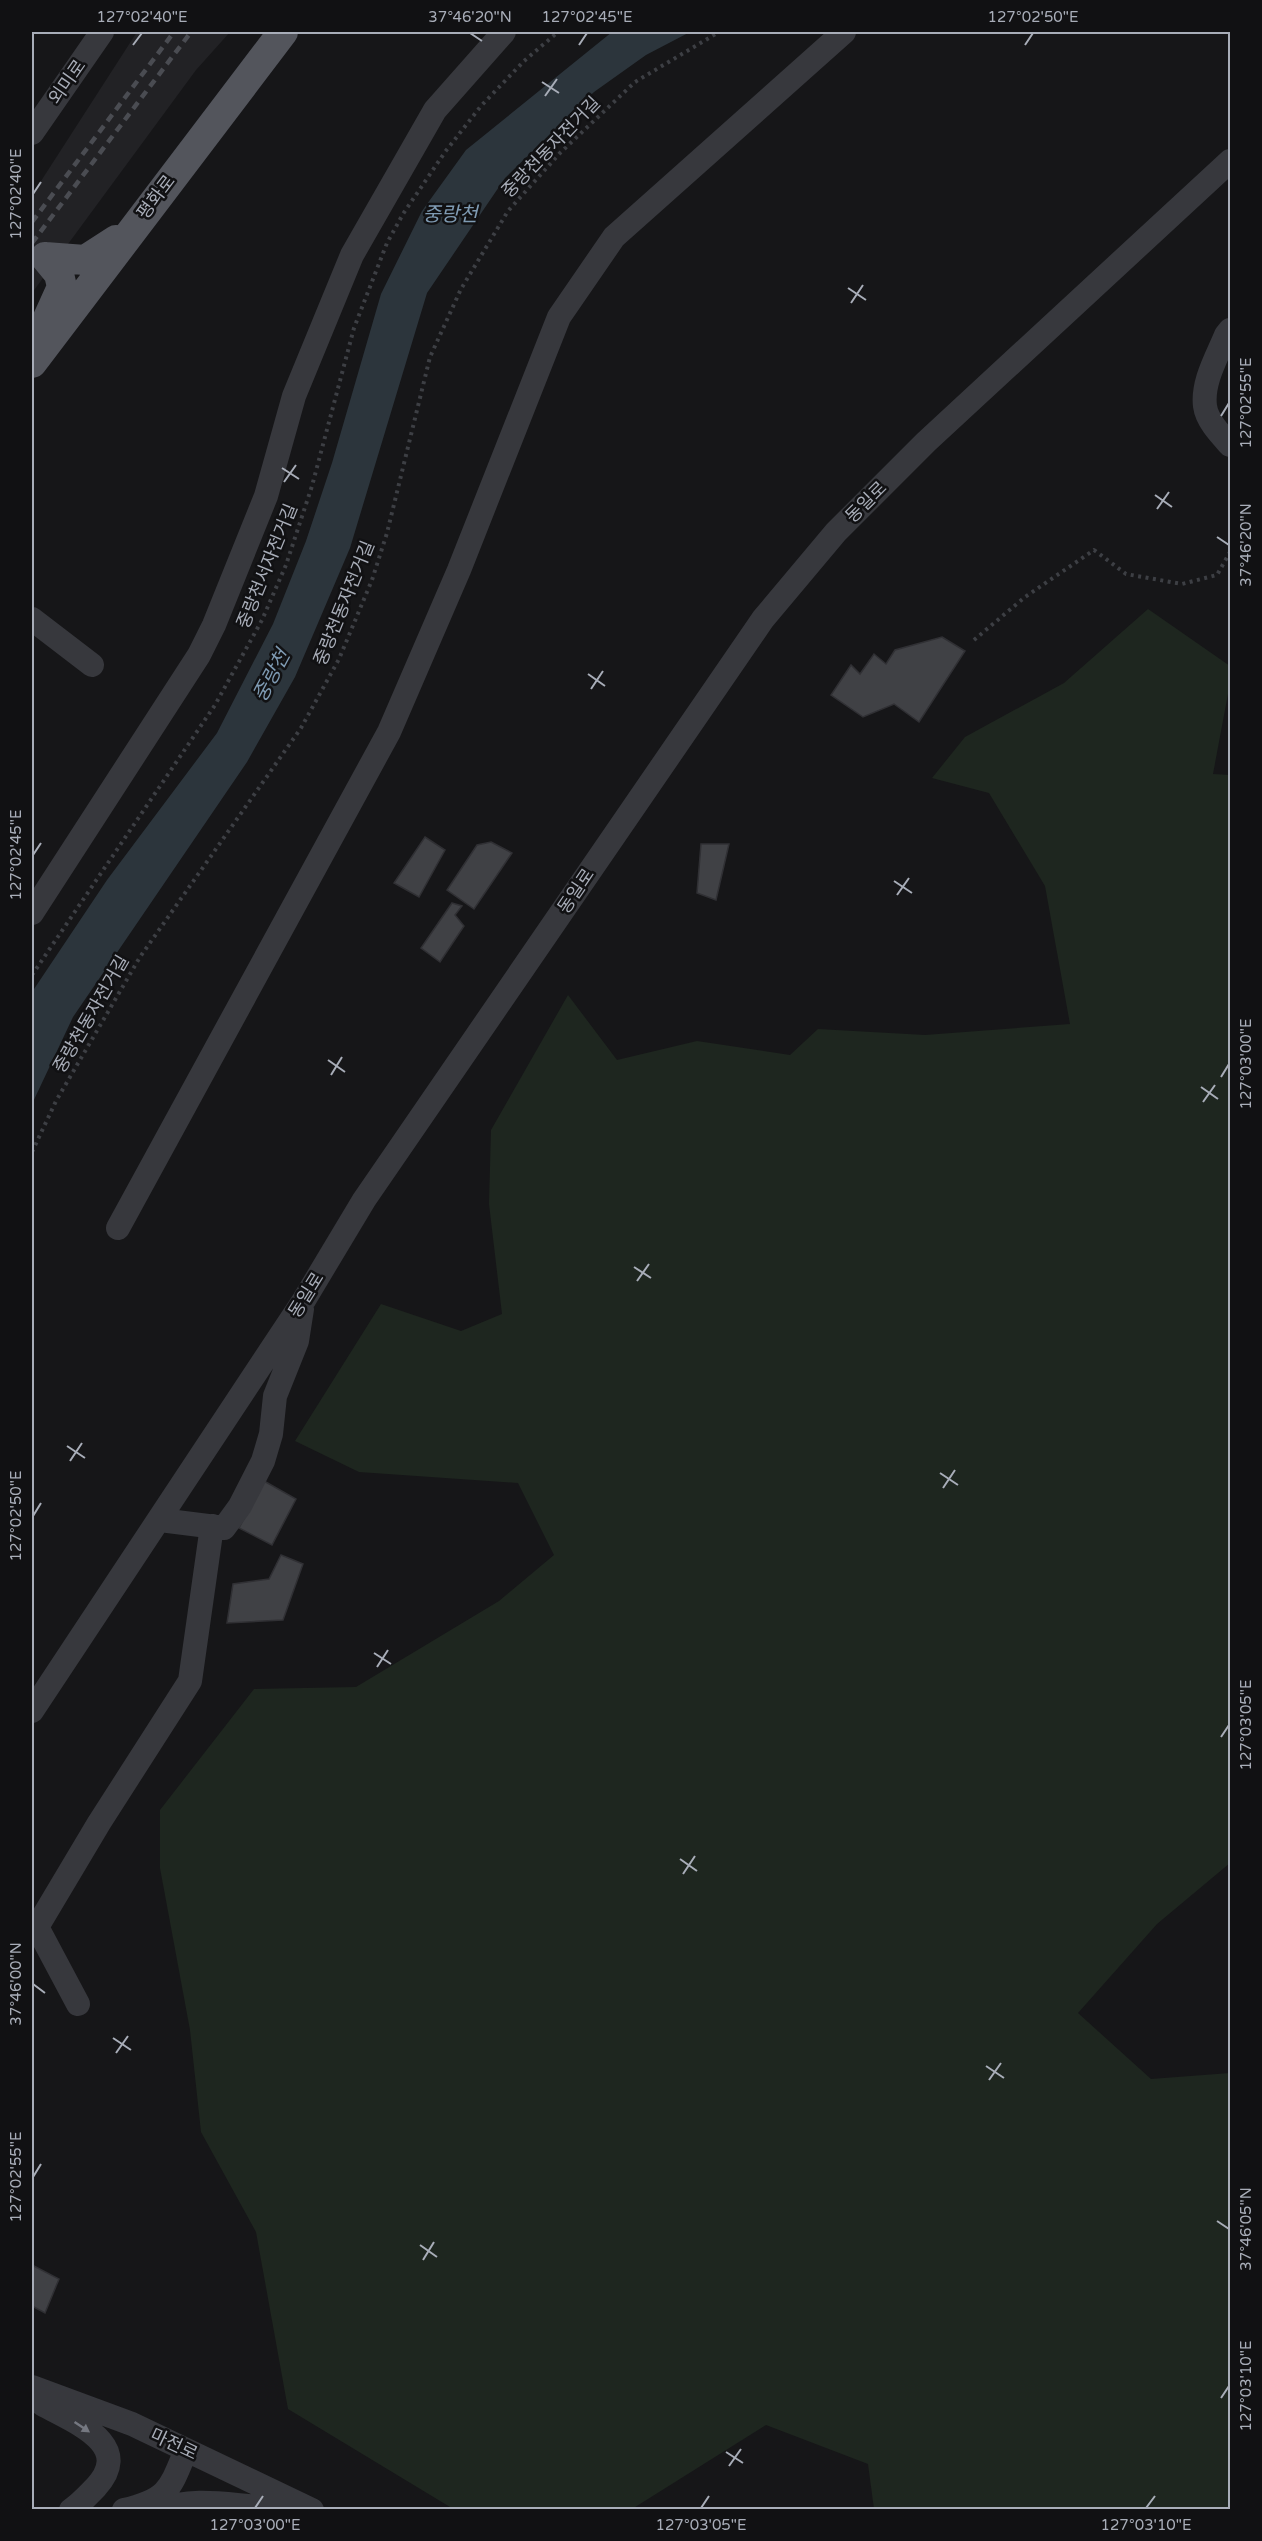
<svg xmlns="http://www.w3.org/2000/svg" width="1262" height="2541" font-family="'Varela Round','Noto Sans KR',sans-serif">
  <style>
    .built { fill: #222225 }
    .green { fill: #1e261f }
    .water { fill: #2c353c }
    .building { fill: #404145; stroke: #303034; stroke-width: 1.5 }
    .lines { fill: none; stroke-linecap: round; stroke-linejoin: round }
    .path { stroke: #3d3f44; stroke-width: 4; stroke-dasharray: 3 4.5; stroke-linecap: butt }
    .minor { stroke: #37383d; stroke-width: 24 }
    .major { stroke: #53555c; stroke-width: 30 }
    .rail { stroke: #4a4c52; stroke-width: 4.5; stroke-dasharray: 8 6; stroke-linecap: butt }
    .oneway { fill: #757881 }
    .ticks { fill: none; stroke: #a8adb8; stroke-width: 2 }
    .labels { text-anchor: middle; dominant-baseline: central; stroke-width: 5; stroke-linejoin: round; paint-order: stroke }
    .street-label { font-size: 18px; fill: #a8adb8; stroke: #111113 }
    .water-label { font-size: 20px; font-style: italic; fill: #7f9bb3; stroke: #111113 }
    .neatline { fill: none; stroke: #a8adb8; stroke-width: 2 }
    .ticks-label { font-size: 15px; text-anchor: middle; fill: #a8adb8 }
  </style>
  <rect width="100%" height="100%" fill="#161618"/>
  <path class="built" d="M137,32H230L196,70L32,293V195Z"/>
  <path class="green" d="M1148,609L1230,666V683L1213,774L1230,775V1863L1157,1924L1078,2013L1151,2079L1230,2073V2509H874L868,2464L766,2425L632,2509L455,2510L288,2409L256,2232L201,2132L190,2030L160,1868V1810L254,1689L356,1687L499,1601L554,1555L518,1483L359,1472L295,1441L381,1304L461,1331L502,1314L489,1204L491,1130L568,995L617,1060L697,1041L790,1055L818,1029L925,1035L1070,1024L1045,886L989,793L932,778L965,737L1064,683Z"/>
  <path class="water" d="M612,32H690L646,55L594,92L505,178L427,293L350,548L295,677L247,762L73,1017L32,1104V992L107,880L217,733L273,624L306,541L332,463L381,294L422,211L466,150Z"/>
  <path class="building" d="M942,637L965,651L919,722L894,704L863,717L831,695L851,665L860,674L874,654L886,664L895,650Z
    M425,837L445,850L419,897L394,883Z
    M491,842L512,853L474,909L447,890L477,845Z
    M701,844H729L716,900L697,893Z
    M452,903L462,906L455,915L464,926L440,962L421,948Z
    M264,1481L296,1499L272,1545L239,1528Z
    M281,1555L303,1564L283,1620L227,1623L233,1584L269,1579Z
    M32,2265L59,2279L45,2313L32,2306Z"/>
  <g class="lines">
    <path class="path" d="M974,640L1025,597L1094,550L1126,574L1182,584L1217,575L1230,552
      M32,975L215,705L262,620L286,565L312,486L354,328L387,243L403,214L445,152L481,106L524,61L558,32
      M32,1152L56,1101L140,957L301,728L339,659L372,580L387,533L430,357L461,289L508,211L560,153L635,82L719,32"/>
    <path class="minor" d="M32,133L102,32
      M1230,330L1226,335C1217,357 1202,382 1205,406C1207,421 1221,435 1230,445
      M32,619L92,665
      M32,913L199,655L214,625L266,496L294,396L352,255L435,110L504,32
      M118,1228L389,732L459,570L559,317L614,237L844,32
      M160,1520L224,1528L240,1506L263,1461L271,1434L275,1396L297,1341L302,1309
      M32,1711L304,1300L364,1200L763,619L836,532L926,442L1230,161
      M78,2004L37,1927L99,1823L190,1681L212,1526
      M32,2387L132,2424L312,2510
      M42,2404C74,2422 135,2444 96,2487C88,2495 81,2503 71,2510
      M124,2510C168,2500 170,2489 186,2450
      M160,2510C193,2497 228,2505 262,2507C275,2507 288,2505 300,2505"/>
    <path class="major" d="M45,257L85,260L116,240
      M43,329L62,287L59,274L45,257
      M32,363L283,32"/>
    <path class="rail" d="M32,222L174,32
      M32,243L191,32"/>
  </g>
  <defs><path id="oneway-solid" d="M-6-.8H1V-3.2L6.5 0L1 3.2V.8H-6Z" transform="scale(1.5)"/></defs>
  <use class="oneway" href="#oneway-solid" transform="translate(82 2427) rotate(34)"/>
  <path class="ticks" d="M470,33L482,41M133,45L142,33M579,45L587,33M1025,45L1033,33M542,82L559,93M545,96L557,79M33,194L41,182M848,288L866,300M851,303L863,285M1221,416L1229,403M282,468L299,479M284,482L296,465M1155,495L1172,507M1157,509L1169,492M1217,537L1229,545M588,674L605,686M591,689L603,671M33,855L41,843M894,881L912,893M897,895L909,878M328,1060L345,1072M331,1075L342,1057M1221,1077L1229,1064M1201,1087L1218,1099M1203,1102L1215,1085M634,1267L651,1278M637,1281L649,1264M67,1446L85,1458M70,1461L82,1443M940,1473L958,1485M943,1488L955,1470M33,1516L41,1503M374,1653L391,1664M377,1667L388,1650M1221,1737L1229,1725M680,1859L697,1871M683,1874L695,1856M33,1984L45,1993M113,2038L131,2050M116,2053L128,2036M986,2066L1004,2078M989,2080L1001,2063M33,2177L41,2164M1217,2221L1229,2229M420,2245L437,2257M423,2260L434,2242M1221,2398L1229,2386M726,2452L743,2463M729,2466L741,2449M255,2508L263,2496M701,2508L709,2496M1146,2508L1155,2496"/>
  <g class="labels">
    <g class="street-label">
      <text transform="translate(67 82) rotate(-55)">외미로</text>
      <text transform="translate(551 147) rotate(-46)">중랑천동자전거길</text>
      <text transform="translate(156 197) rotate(-53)">평화로</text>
      <text transform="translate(866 502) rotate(-45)">동일로</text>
      <text transform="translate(267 566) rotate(-68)">중랑천서자전거길</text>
      <text transform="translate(344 603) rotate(-68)">중랑천동자전거길</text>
      <text transform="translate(576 891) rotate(-56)">동일로</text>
      <text transform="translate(91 1014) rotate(-60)">중랑천동자전거길</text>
      <text transform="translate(306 1295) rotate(-58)">동일로</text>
      <text transform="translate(174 2444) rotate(25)">마전로</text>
    </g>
    <g class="water-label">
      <text x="450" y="215">중랑천</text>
      <text transform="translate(272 676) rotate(-62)">중랑천</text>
    </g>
  </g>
  <rect width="1262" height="2541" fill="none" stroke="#111113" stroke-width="66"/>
  <rect x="33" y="33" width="1196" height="2475" class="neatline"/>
  <g class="ticks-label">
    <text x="142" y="22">127°02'40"E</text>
    <text x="470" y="22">37°46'20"N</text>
    <text x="587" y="22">127°02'45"E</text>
    <text x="1033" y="22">127°02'50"E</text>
    <text transform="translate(16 194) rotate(-90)" y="5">127°02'40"E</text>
    <text transform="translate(1246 403) rotate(-90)" y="5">127°02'55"E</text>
    <text transform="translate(1246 545) rotate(-90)" y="5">37°46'20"N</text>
    <text transform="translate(16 855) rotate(-90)" y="5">127°02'45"E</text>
    <text transform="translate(1246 1064) rotate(-90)" y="5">127°03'00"E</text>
    <text transform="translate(16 1516) rotate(-90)" y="5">127°02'50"E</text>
    <text transform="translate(1246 1725) rotate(-90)" y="5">127°03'05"E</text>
    <text transform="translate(16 1984) rotate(-90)" y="5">37°46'00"N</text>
    <text transform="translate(16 2177) rotate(-90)" y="5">127°02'55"E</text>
    <text transform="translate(1246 2229) rotate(-90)" y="5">37°46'05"N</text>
    <text transform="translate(1246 2386) rotate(-90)" y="5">127°03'10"E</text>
    <text x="255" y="2530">127°03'00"E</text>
    <text x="701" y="2530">127°03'05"E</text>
    <text x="1146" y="2530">127°03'10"E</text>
  </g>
</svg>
